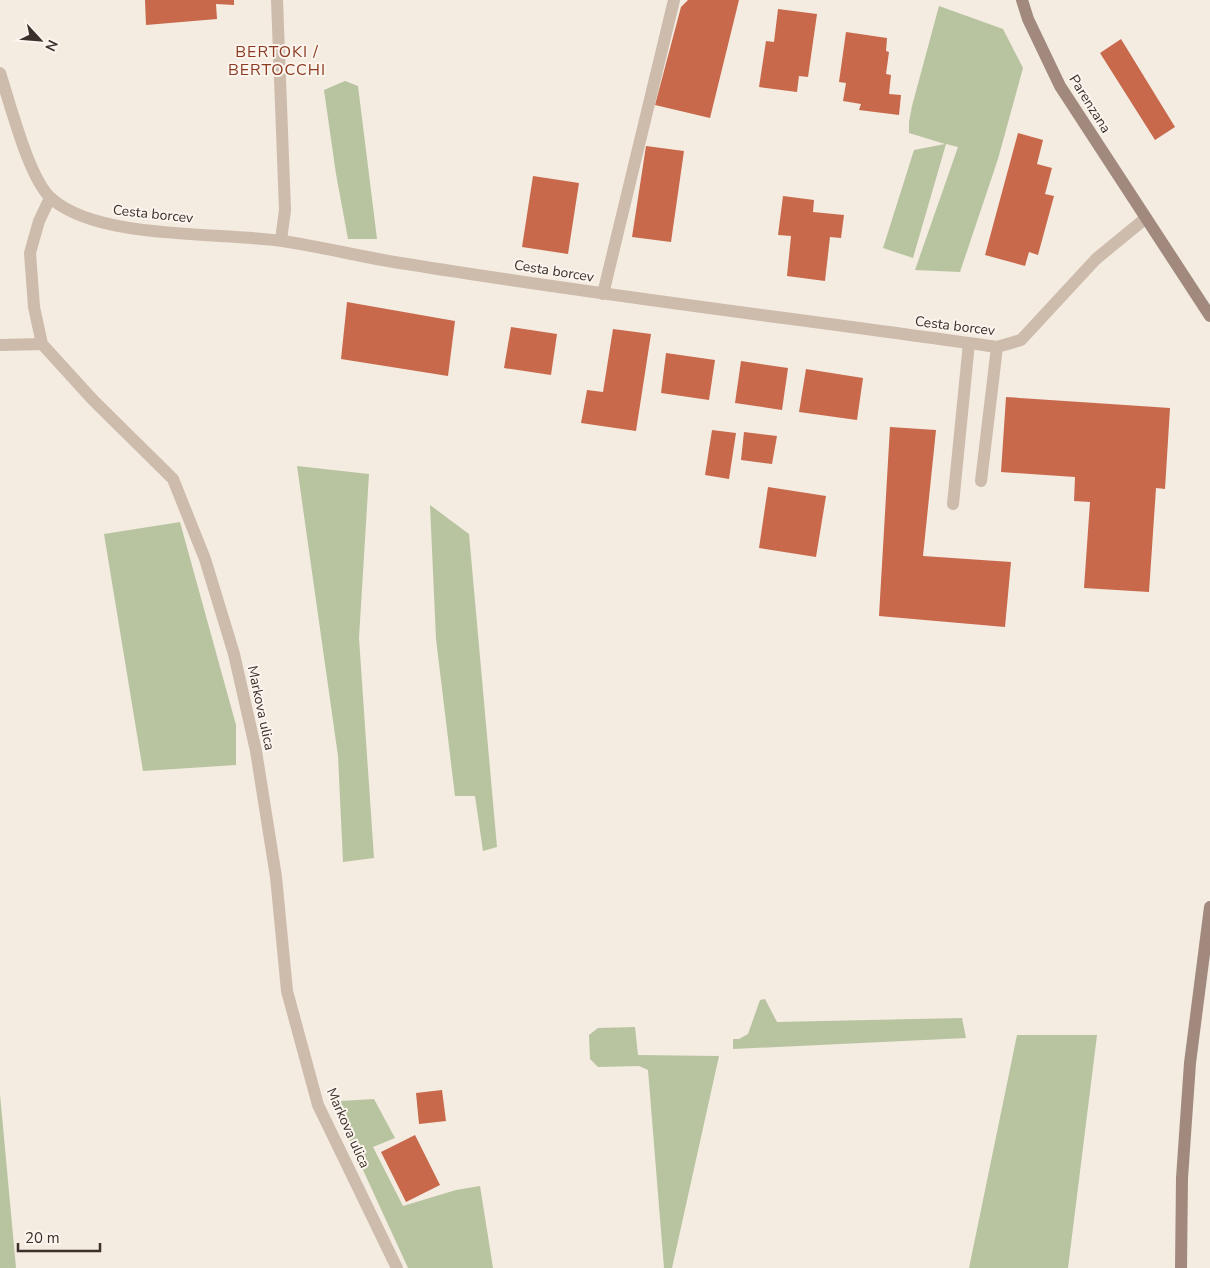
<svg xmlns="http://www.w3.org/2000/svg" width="1210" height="1268" font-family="'Nunito Sans',sans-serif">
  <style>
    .green { fill: #b8c4a0 }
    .building { fill: #c8694b }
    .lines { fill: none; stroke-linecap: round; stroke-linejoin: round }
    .lane { stroke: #cdbbac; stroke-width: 12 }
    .street { stroke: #cdbbac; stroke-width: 12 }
    .secondary { stroke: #a18a7d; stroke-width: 12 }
    .labels { text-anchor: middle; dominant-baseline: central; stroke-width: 4; stroke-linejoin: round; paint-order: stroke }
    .street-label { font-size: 14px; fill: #3b302b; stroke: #fbf5ee }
    .quarter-label { font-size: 16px; letter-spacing: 1px; fill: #8c3b22; stroke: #fbf5ee }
  </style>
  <rect width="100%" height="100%" fill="#f4ebe1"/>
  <path class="green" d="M939,6L1003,29L1023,68L998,159L960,272L915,270L958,147L946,144L913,258L883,248L914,150L945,144L909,133V122L912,106Z
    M345,81L358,86L377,239H348L336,174L324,90Z
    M297,466L369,474L359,638L374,858L343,862L338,756Z
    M430,505L469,534L497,847L483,851L475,796H455L436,639Z
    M180,522L236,725V765L143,771L104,534Z
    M765,999L777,1022L962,1018L966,1038L733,1049V1039H739L748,1034L760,1000Z
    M635,1027L638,1055L719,1056L672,1268H664L648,1070L639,1066L598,1067L590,1059L589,1035L598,1028Z
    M1017,1035H1097L1068,1268H969Z
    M0,1094L16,1268H0Z
    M374,1099L395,1138L373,1147L403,1206L456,1190L480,1186L493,1268H408L335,1109L340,1101Z"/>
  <path class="building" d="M145,0H234V5L216,4L217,19L146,25Z
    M688,0H739L710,118L655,105L681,7Z
    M778,9L817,14L808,77L799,76L797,92L759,87L766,41L774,42Z
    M846,32L887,38L886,51L889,52L886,74L891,75L889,94L901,95L899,115L859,110L861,104L843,101L846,83L839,82Z
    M1121,39L1175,127L1155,140L1100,53Z
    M1018,133L1043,140L1037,164L1052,168L1045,194L1054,196L1038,255L1029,252L1025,266L985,255Z
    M646,146L684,151L671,242L632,237Z
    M533,176L579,183L568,254L522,247Z
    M783,196L814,200L813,212L844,215L841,238L830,237L825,281L787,276L791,236L778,235Z
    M347,302L455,321L448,376L341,359Z
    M511,327L557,334L551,375L504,368Z
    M613,329L651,334L636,431L581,423L587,390L603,392Z
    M666,353L715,360L709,400L661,393Z
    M741,361L788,368L782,410L735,403Z
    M806,369L863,378L857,420L799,412Z
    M1006,397L1170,408L1165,489L1156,488L1149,592L1084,588L1090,502L1074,501L1075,477L1001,472Z
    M890,427L936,430L923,556L1011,562L1005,627L879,616Z
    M712,430L736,433L729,479L705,475Z
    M744,432L777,436L772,464L741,460Z
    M768,487L826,496L816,557L759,548Z
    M442,1090L446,1121L419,1124L416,1093Z
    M415,1135L440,1185L406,1202L381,1152Z"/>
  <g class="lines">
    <path class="lane" d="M981,481L997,347
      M953,504L969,343"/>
    <path class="street" d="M277,0L285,210L281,240
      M0,73C10,103 29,180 52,199C99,240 220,232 282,241C324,247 365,258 407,264C603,296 800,319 997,347L1021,340L1096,259L1146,218
      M50,198L39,221L30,253L34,307L42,344L93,400L173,479L205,559L234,654L256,751L276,877L287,991L318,1105L397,1268
      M603,294L674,0
      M0,345L42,344"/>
    <path class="secondary" d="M1022,0L1028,19L1060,86L1210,316
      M1181,1268L1182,1178L1190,1063L1210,907"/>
  </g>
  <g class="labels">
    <g class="street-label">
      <text transform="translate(1090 104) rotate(58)">Parenzana</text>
      <text transform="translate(153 214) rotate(6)">Cesta borcev</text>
      <text transform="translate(554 271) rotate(9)">Cesta borcev</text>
      <text transform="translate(955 326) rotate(7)">Cesta borcev</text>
      <text transform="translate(261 708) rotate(78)">Markova ulica</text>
      <text transform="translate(348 1128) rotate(66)">Markova ulica</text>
    </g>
    <g class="quarter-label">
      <text x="277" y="52">BERTOKI /<tspan x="277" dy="18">BERTOCCHI</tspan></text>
    </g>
  </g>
  <g transform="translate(40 40) rotate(116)" stroke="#fbf5ee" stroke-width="4" paint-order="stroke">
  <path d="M0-4L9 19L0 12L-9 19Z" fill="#3b302b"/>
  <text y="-8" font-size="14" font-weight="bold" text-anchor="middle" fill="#3b302b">N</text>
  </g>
  <path d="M18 1243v8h82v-8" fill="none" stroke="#3b302b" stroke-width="2.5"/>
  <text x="25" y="1243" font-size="15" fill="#3b302b" stroke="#fbf5ee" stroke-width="4" paint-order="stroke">20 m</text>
</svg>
